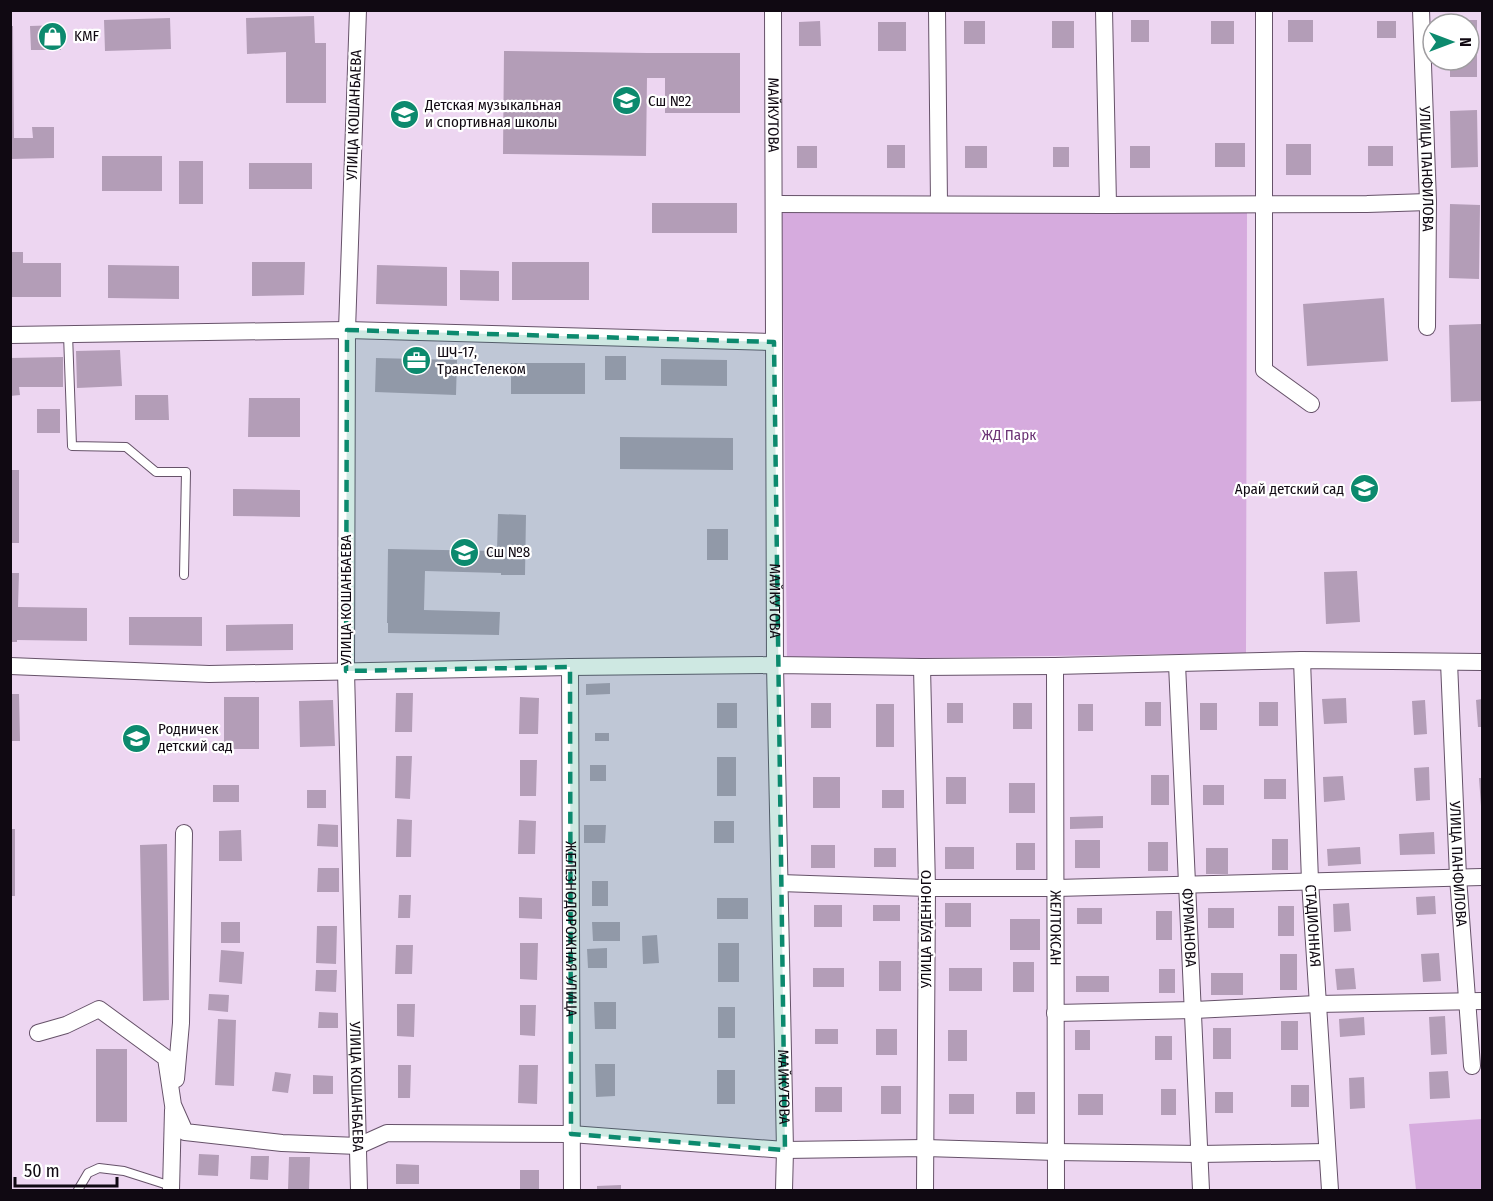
<svg xmlns="http://www.w3.org/2000/svg" width="1493" height="1201" font-family="'Fira Sans Condensed',sans-serif">
  <style>
    .green { fill: #d6abde }
    .building { fill: #b39db7 }
    .lines { fill: none; stroke-linecap: round; stroke-linejoin: round }
    .service-casing { stroke: #665269; stroke-width: 10 }
    .minor-casing { stroke: #665269; stroke-width: 18 }
    .service { stroke: #fff; stroke-width: 8 }
    .minor { stroke: #fff; stroke-width: 16 }
    .marked { fill: #0c8a6e; fill-opacity: 0.2; stroke: #0c8a6e; stroke-width: 4.5; stroke-dasharray: 12 8; stroke-linejoin: round }
    .labels { text-anchor: middle; dominant-baseline: central; stroke-width: 4.5; stroke-linejoin: round; paint-order: stroke }
    .poi-label { font-size: 15px; fill: #100912; stroke: #fff; text-anchor: start }
    .street-label { font-size: 15px; fill: #100912; stroke: #fff }
    .park-label { font-size: 15px; fill: #6c3476; stroke: #fff }
  </style>
  <rect width="100%" height="100%" fill="#edd6f1"/>
  <path class="green" d="M782,213H1247L1246,653L787,660Z
    M1482,1119V1190H1416L1409,1124Z"/>
  <path class="building" d="M314,16L315,43H326V103H286V52L247,54L246,18Z
    M170,18L171,49L105,51L104,20Z
    M1131,20H1149V42H1131Z
    M1288,20H1313V42H1288Z
    M1450,20H1477V77H1450V60H1469V24H1450Z
    M820,21L821,46H799V22Z
    M964,21H985V44H964Z
    M1052,21H1074V48H1052Z
    M1211,21H1234V44H1211Z
    M1377,21H1396V38H1377Z
    M878,22H906V51H878Z
    M61,25V50H31L30,26Z
    M10,26H13L14,138H33L32,127H54V158L10,159Z
    M504,51L647,53H740V113H665V78H647L646,156L503,154Z
    M1477,110L1478,167L1451,168L1450,111Z
    M1215,143H1245V167H1215Z
    M1286,144H1311V175H1286Z
    M887,145H905V168H887Z
    M797,146H817V168H797Z
    M965,146H987V168H965Z
    M1130,146H1150V168H1130Z
    M1368,146H1393V166H1368Z
    M1053,147H1069V167H1053Z
    M102,156H162V191H102Z
    M179,161H203V204H179Z
    M249,163H312V189H249Z
    M652,203H737V233H652Z
    M1450,204L1480,205L1479,279L1449,278Z
    M10,252H23V263H61V297H10Z
    M252,262H305L304,295L252,296Z
    M512,262H589V300H512Z
    M108,265L179,266V299L108,298Z
    M377,265L447,267V306L376,304Z
    M460,270L499,271V301L460,300Z
    M1384,298L1388,361L1307,366L1303,304Z
    M1481,324L1482,401L1451,402L1449,325Z
    M120,350L122,386L77,388L76,351Z
    M605,356H626V380H605Z
    M63,357V387H19L20,395L10,396V358Z
    M376,358L457,360L456,395L375,392Z
    M661,359L727,360V386L661,385Z
    M511,363H585V394H511Z
    M135,395H168L169,420H135Z
    M249,398H300V437H248Z
    M37,409H60V433H37Z
    M620,437L733,438V470L620,469Z
    M10,470H19V543H10Z
    M233,489L300,490V517L233,516Z
    M498,514L526,515L525,575H501V573L425,571L424,610L500,612L499,635L388,633V623H387L388,549L497,551Z
    M707,529H728V560H707Z
    M1357,571L1360,622L1326,624L1324,572Z
    M10,573H19L18,607L87,608V641L17,640V642H10Z
    M129,617H202V646L129,645Z
    M293,624V650L226,651V625Z
    M610,683V694L586,695V684Z
    M396,693H413L412,732H395Z
    M10,694H19L20,741H10Z
    M224,697H259V749H224Z
    M520,697L539,698L538,734H519Z
    M1346,698L1347,723L1324,724L1322,699Z
    M1482,699V727H1478L1476,700Z
    M333,700L335,746L300,747L299,701Z
    M1425,700L1427,734L1414,735L1412,701Z
    M1145,702H1161V726H1145Z
    M1259,702H1278V726H1259Z
    M717,703H737V728H717Z
    M811,703H831V728H811Z
    M947,703H963V723H947Z
    M1013,703H1032V729H1013Z
    M1200,703H1217V730H1200Z
    M876,704H894V747H876Z
    M1078,704H1093V731H1078Z
    M595,733H609V741H595Z
    M396,756H412L410,799L395,798Z
    M717,757H736V796H717Z
    M520,760H537L536,796H520Z
    M590,765H606V781H590Z
    M1429,767L1430,800L1416,801L1414,768Z
    M1151,775H1169V805H1151Z
    M1343,776L1345,800L1324,802L1323,777Z
    M813,777H840V808H813Z
    M946,777H966V804H946Z
    M1479,778H1482V806H1481Z
    M1264,779H1286V799H1264Z
    M1009,783H1035V813H1009Z
    M213,785H239V802H213Z
    M1203,785H1224V805H1203Z
    M307,790H326V808H307Z
    M882,790H904V808H882Z
    M1103,816V828L1070,829V817Z
    M397,819L412,820L411,857H396Z
    M519,820L536,821L535,854H518Z
    M714,821H734V843H714Z
    M318,824L338,825V847L317,846Z
    M584,825H606L605,843H584Z
    M10,829H15V896H10Z
    M241,830L242,861H219V831Z
    M1434,832L1435,854L1400,855L1399,834Z
    M1272,839H1288V870H1272Z
    M1075,840H1100V868H1075Z
    M1148,842H1168V871H1148Z
    M1016,843H1035V870H1016Z
    M167,844L169,1000L143,1001L140,845Z
    M811,845H835V868H811Z
    M945,847H974V869H945Z
    M1360,847L1361,864L1328,866L1327,849Z
    M874,848H896V867H874Z
    M1206,848H1228V874H1206Z
    M318,868H339V892H317Z
    M592,881H608V906H592Z
    M399,895H411L410,918H398Z
    M1435,896L1436,914L1417,915L1416,897Z
    M519,897L542,898V919L519,918Z
    M717,898H748V919H717Z
    M945,903H971V927H945Z
    M1349,903L1351,931L1334,932L1333,904Z
    M814,905H842V927H814Z
    M873,905H900V921H873Z
    M1278,906H1294V936H1278Z
    M1077,908H1102V924H1077Z
    M1208,908H1234V928H1208Z
    M1156,911H1172V940H1156Z
    M1010,919H1040V950H1010Z
    M221,922H240V943H221Z
    M592,922H620V941H593Z
    M317,926H337L336,964L316,963Z
    M657,935L659,963L643,964L642,936Z
    M520,943H538L537,980L520,979Z
    M718,943H739V982H718Z
    M396,945H413L412,974H395Z
    M607,948V968H588L587,949Z
    M221,950L244,952L242,984L219,982Z
    M1439,953L1441,981L1423,982L1421,954Z
    M1280,954H1297V990H1280Z
    M879,961H901V991H879Z
    M1013,962H1034V992H1013Z
    M813,968H844V987H813Z
    M949,968H982V991H949Z
    M1354,968L1356,989L1337,990L1335,969Z
    M1159,969H1175V993H1159Z
    M316,970H337L336,992L315,991Z
    M1211,973H1243V995H1211Z
    M1076,976H1109V992H1076Z
    M209,994L229,995L228,1012L208,1010Z
    M594,1002H616V1029H595Z
    M397,1004H415L414,1037L397,1036Z
    M520,1005H536L535,1036L520,1035Z
    M718,1007H735V1038H718Z
    M319,1012L338,1013V1028H318Z
    M1445,1016L1447,1054L1431,1055L1429,1017Z
    M1364,1017L1365,1035L1340,1037L1339,1019Z
    M218,1019L236,1020L234,1086L215,1085Z
    M1281,1021H1298V1050H1281Z
    M1213,1028H1231V1059H1213Z
    M815,1029H838V1044H815Z
    M876,1029H897V1055H876Z
    M948,1030H967V1061H948Z
    M1075,1030H1090V1050H1075Z
    M1155,1036H1172V1060H1155Z
    M96,1049H127V1122H96Z
    M595,1064H615V1096L596,1097Z
    M398,1065H411L410,1098H398Z
    M519,1065H538L537,1104L518,1103Z
    M717,1070H735V1104H717Z
    M1448,1071L1450,1098L1430,1099L1429,1072Z
    M275,1072L291,1074L288,1093L272,1091Z
    M313,1075L333,1076V1094H313Z
    M1364,1077L1365,1108L1350,1109L1349,1078Z
    M1291,1085H1309V1107H1291Z
    M881,1086H901V1114H881Z
    M815,1087H842V1112H815Z
    M1161,1089H1176V1115H1161Z
    M1016,1092H1035V1114H1016Z
    M1215,1092H1233V1113H1215Z
    M949,1094H974V1114H949Z
    M1078,1094H1103V1115H1078Z
    M199,1154L219,1155L218,1176L198,1175Z
    M251,1156H269L268,1180L250,1179Z
    M289,1157H310L309,1190H288Z
    M396,1164L419,1165V1184H396Z
    M520,1170H539V1190H520Z
    M621,1185V1190H597V1186Z"/>
  <g class="lines">
    <defs>
      <path id="service" d="M68,334L72,446L126,447L156,472H186L184,575
        M78,1190L88,1173L99,1168L124,1171L171,1186"/>
      <g id="minor">
        <path id="s1" d="M358,10L347,330L346,671L359,1190"/>
        <path id="s2" d="M773,10L775,665L785,1150L784,1190"/>
        <path d="M937,10L939,204"/>
        <path d="M1104,10L1108,205"/>
        <path d="M1264,10V370L1311,404"/>
        <path id="s3" d="M1421,10L1428,202L1427,327"/>
        <path d="M774,204L1108,205L1367,204L1428,202"/>
        <path d="M10,335L347,330L774,342"/>
        <path id="s4" d="M1302,660L1310,881L1330,1190"/>
        <path id="s5" d="M1449,662L1458,877L1472,1066"/>
        <path id="s6" d="M1177,664L1201,1190"/>
        <path d="M10,666L209,674L570,667L775,665L922,667L1055,666L1302,660L1482,662"/>
        <path id="s7" d="M1055,666L1056,1190"/>
        <path id="s8" d="M570,667L572,1190"/>
        <path d="M922,667L927,888L925,1190"/>
        <path d="M780,883L927,888H1056L1482,877"/>
        <path d="M1055,1013L1194,1010L1317,1004L1482,1001"/>
        <path d="M38,1033L66,1025L99,1009L166,1058L173,1105L185,1132L282,1143L358,1146L387,1133L571,1134L785,1150L925,1148L1056,1152L1200,1154L1326,1152"/>
        <path d="M176,1079L181,1023L184,833"/>
        <path d="M171,1190L173,1110"/>
      </g>
    </defs>
    <use href="#service" class="service-casing"/>
    <use href="#minor" class="minor-casing"/>
    <use href="#service" class="service"/>
    <use href="#minor" class="minor"/>
  </g>
  <path class="marked" d="M347,330L774,342L785,1150L571,1134L570,667L346,671Z"/>
  <defs>
    <symbol id="shop-disc" viewBox="-11 -11 22 22"><circle r="9.5" fill="#0c8a6e" stroke="#fff"/><path d="M-5-2.5h2.3a2.7 3.5 0 0 1 5.4 0H5L5.5 6h-11ZM-1.5-2.5h3a1.5 2.3 0 0 0-3 0Z" fill="#fff"/></symbol>
    <symbol id="school-disc" viewBox="-11 -11 22 22"><circle r="9.5" fill="#0c8a6e" stroke="#fff"/><path d="M0-5L7-2L0 1L-7-2ZM-4 1L0 2.5L4 1V4Q0 6-4 4Z" fill="#fff"/></symbol>
    <symbol id="office-disc" viewBox="-11 -11 22 22"><circle r="9.5" fill="#0c8a6e" stroke="#fff"/><path d="M-6-3h4V-5.5h4V-3h4V5H-6ZM-1-4.5V-3h2v-1.5ZM-6 0V1H6V0Z" fill="#fff"/></symbol>
  </defs>
  <g fill-rule="evenodd">
    <use href="#shop-disc" x="36" y="20" width="33" height="33"/>
    <use href="#school-disc" x="610" y="84" width="33" height="33"/>
    <use href="#school-disc" x="388" y="98" width="33" height="33"/>
    <use href="#office-disc" x="400" y="344" width="33" height="33"/>
    <use href="#school-disc" x="1348" y="472" width="33" height="33"/>
    <use href="#school-disc" x="448" y="536" width="33" height="33"/>
    <use href="#school-disc" x="120" y="722" width="33" height="33"/>
  </g>
  <g class="labels">
    <g class="poi-label">
      <text x="74" y="36">KMF</text>
      <text x="648" y="101">Сш №2</text>
      <text x="425" y="105">Детская музыкальная<tspan x="425" dy="17">и спортивная школы</tspan></text>
      <text x="437" y="352">ШЧ-17,<tspan x="437" dy="17">ТрансТелеком</tspan></text>
      <text x="1344" y="489" text-anchor="end">Арай детский сад</text>
      <text x="486" y="552">Сш №8</text>
      <text x="158" y="729">Родничек<tspan x="158" dy="17">детский сад</tspan></text>
    </g>
    <g class="street-label">
      <text transform="translate(354 115) rotate(-88)">УЛИЦА КОШАНБАЕВА</text>
      <text stroke="none"><textPath href="#s2" startOffset="105">МАЙКУТОВА</textPath></text>
      <text stroke="none"><textPath href="#s3" startOffset="159">УЛИЦА ПАНФИЛОВА</textPath></text>
      <text transform="translate(346 600) rotate(-90)">УЛИЦА КОШАНБАЕВА</text>
      <text stroke="none"><textPath href="#s2" startOffset="591">МАЙКУТОВА</textPath></text>
      <text stroke="none"><textPath href="#s5" startOffset="202">УЛИЦА ПАНФИЛОВА</textPath></text>
      <text stroke="none"><textPath href="#s4" startOffset="266">СТАДИОННАЯ</textPath></text>
      <text stroke="none"><textPath href="#s6" startOffset="264">ФУРМАНОВА</textPath></text>
      <text stroke="none"><textPath href="#s7" startOffset="262">ЖЕЛТОКСАН</textPath></text>
      <text stroke="none"><textPath href="#s8" startOffset="262">ЖЕЛЕЗНОДОРОЖНАЯ УЛИЦА</textPath></text>
      <text transform="translate(926 929) rotate(-90)">УЛИЦА БУДЕННОГО</text>
      <text stroke="none"><textPath href="#s1" startOffset="1077">УЛИЦА КОШАНБАЕВА</textPath></text>
      <text stroke="none"><textPath href="#s2" startOffset="1077">МАЙКУТОВА</textPath></text>
    </g>
    <g class="park-label">
      <text x="1009" y="435">ЖД Парк</text>
    </g>
  </g>
  <rect width="1493" height="1201" fill="none" stroke="#100912" stroke-width="24"/>
  <g transform="translate(1451 42) rotate(90)"><circle r="28" fill="#ffffff" stroke="#9f9da0" stroke-width="1.5"/>
  <path d="M0-4.5L10 22L0 15L-10 22Z" fill="#0c8a6e"/>
  <text y="-9" font-size="16" font-weight="bold" text-anchor="middle" fill="#100912">N</text>
  </g>
  <path d="M15 1177v9h102v-9" fill="none" stroke="#100912" stroke-width="3"/>
  <text x="24" y="1177" font-size="18" fill="#100912" stroke="#ffffff" stroke-width="4.5" paint-order="stroke">50 m</text>
</svg>
